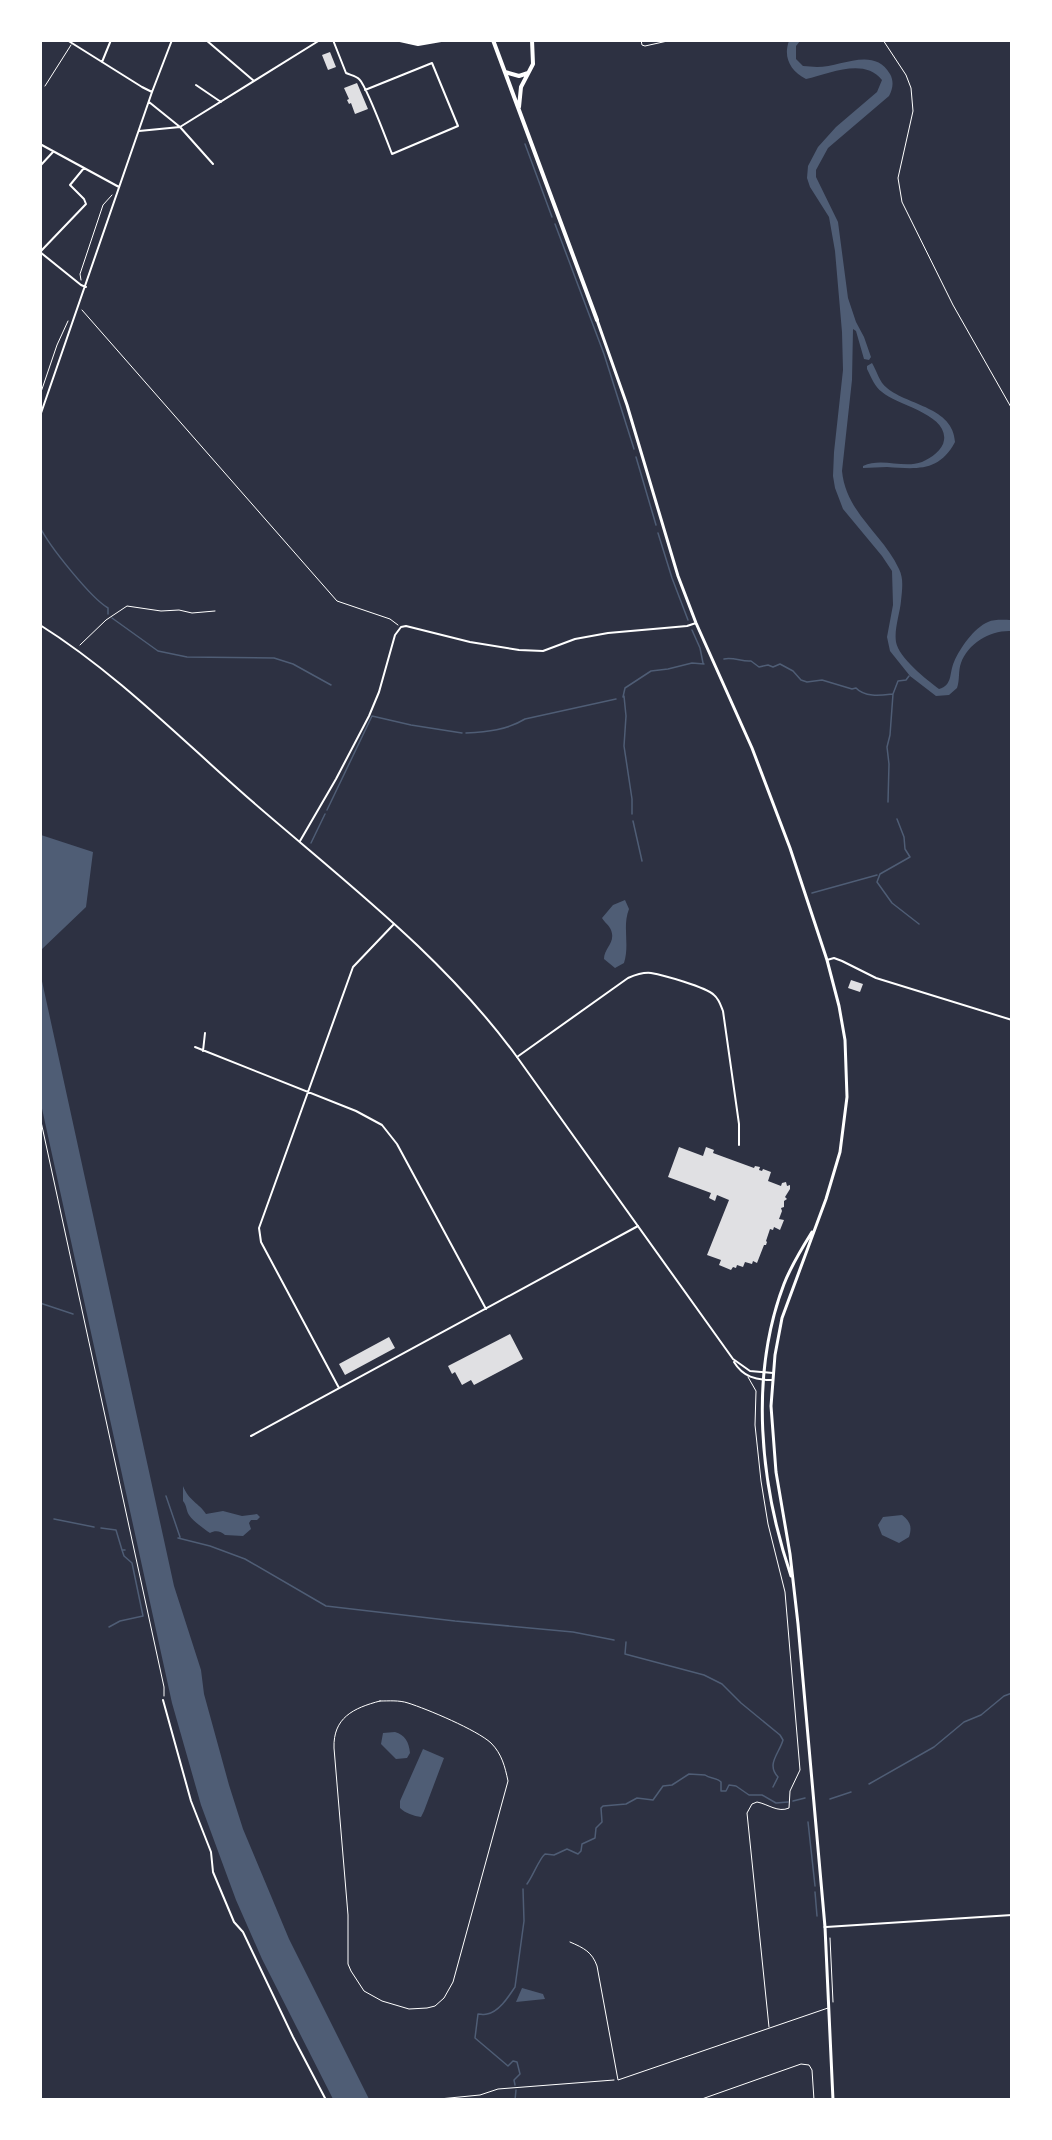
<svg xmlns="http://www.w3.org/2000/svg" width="1052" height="2140" font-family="'Noto Sans',sans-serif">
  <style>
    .water { fill: #4f5d75 }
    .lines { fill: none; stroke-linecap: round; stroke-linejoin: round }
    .stream { stroke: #4f5d75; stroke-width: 1.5 }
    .building { fill: #e0e0e3 }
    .path { stroke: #fff; stroke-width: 1 }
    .service { stroke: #fff; stroke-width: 1 }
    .minor { stroke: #fff; stroke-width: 2 }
    .tertiary { stroke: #fff; stroke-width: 2 }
    .secondary { stroke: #fff; stroke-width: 3 }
    .primary { stroke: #fff; stroke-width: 3 }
    .trunk { stroke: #fff; stroke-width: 4 }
  </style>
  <rect width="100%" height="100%" fill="#2d3142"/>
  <path class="water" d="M789,41H800L796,46V59L803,66C808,66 812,67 817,67C841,67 874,46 890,74C894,81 893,89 889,96L828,148L816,170V177L838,222L848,298L856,322L864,337L871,357L869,360L864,359L856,331L853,329L852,380L842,471C846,513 883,534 899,569C904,579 902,590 901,601C900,613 894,629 896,642C899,658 926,679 939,689C953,685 949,673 954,662C960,648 974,628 988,622C994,619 1005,620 1011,620V631C991,630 968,643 961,663C958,671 960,680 957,688L949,695L936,696L910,676L890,651L887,637L893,605L892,571L882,556L843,509L835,488L833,476L834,452L843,370L842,332L835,251L829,217L810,187L807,178L808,166L818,147L836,127L877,92L882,80C864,57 829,74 806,79C790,71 783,57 789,41Z
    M872,363C877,371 879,382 887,388C909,406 953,407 955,442C939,472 917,469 887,467C879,467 871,468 863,468V466C882,457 903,469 922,462C931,458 943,450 944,440C948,414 896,405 882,392C875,387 871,377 867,369V366Z
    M41,835L93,852L86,907L41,950Z
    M625,900L629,909C622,927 630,944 624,963L615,968L604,959C604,948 616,943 611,930C609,925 605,923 602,918L613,905Z
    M40,972L174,1586L201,1670L204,1694L229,1785L243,1829L289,1939L369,2099H333L262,1959L236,1900L201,1805L172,1703L41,1104Z
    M183,1486C189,1501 199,1503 206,1514L223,1511L242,1516L257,1514L260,1517L257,1520H251L249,1523L251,1529L243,1536L225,1535C221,1531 215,1530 210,1533C204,1529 193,1521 189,1515C186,1510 187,1506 183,1501Z
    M902,1515C911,1522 912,1527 909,1537L899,1543L882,1535L878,1525L883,1517Z
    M395,1732C405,1735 409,1742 410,1753L407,1758L396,1759L381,1744L383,1733Z
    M423,1749L444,1758L424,1811L421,1817C414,1816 405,1813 400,1808V1801Z
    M522,1988L543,1994L545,1999L516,2002Z"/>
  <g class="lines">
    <path class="stream" d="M525,144L552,217
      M555,224L604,354L634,449
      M636,457L656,525
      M40,527C49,546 91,598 108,608V614
      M658,533L672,578L688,620
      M112,618L158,651L187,657L274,658L293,664L331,685
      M692,630L700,648L703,663
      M724,659C734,657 742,662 751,661L759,667L768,665L773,667L780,664L793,671L801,680L807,682L822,680L852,689L856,688C865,698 883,695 893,694
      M624,696L626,716L624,746L632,799V814
      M623,697L625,688L651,671L668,669L692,663L704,664
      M466,733C487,732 507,730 525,719L616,699
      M888,802L889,764L887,747L890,735L893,694L898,681L906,680L909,676
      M327,810L372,716L411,725L462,733
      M897,819L904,837L905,849L910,857L880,874L877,882L892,903L919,924
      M633,821L642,861
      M311,843L325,814
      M812,893L877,875
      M40,1303L73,1314
      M166,1496L180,1537
      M54,1519L94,1527
      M101,1528L116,1530L122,1550
      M178,1538L210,1546L245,1559L326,1606L455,1621L573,1632L614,1640
      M109,1627L120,1621L143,1616L132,1563L124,1556L122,1550H125
      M626,1642L625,1654L704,1675L722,1684L741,1703L780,1735L783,1740C779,1754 766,1764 778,1777L773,1787
      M869,1784L934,1747L964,1722L981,1715L1004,1696L1012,1693
      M830,1799L851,1792
      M793,1801L805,1798
      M808,1822L815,1886
      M527,1884C533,1876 539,1859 545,1854L554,1855L567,1849L578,1854L581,1851L582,1844L595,1838L596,1828L602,1822L601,1808L603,1806L626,1804L637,1798L653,1800L663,1786L672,1785L689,1774L705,1775C710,1779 716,1777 721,1782V1791H726L729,1785L736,1786L749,1795H762L776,1803L788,1802
      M815,1892L817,1916
      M515,2085L514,2080L520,2074L517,2062L513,2061L508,2066L475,2038L478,2014C481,2014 484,2015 487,2014C499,2012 509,1996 515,1987L524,1921L523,1889
      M515,2100L516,2090"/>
  </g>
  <path class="building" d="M330,52L336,67L328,70L322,55Z
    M357,83L368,109L355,114L351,103L349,104L347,100L349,99L344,88Z
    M851,980L863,984L860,992L848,988Z
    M679,1147L703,1156L706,1147L714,1150L713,1153L754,1168L755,1166L760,1167L759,1170L762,1171L763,1169L771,1172L768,1181L781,1186L782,1183L786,1182L787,1186L790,1185V1189L785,1197L787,1199L784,1201V1207L781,1208L782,1211L779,1219L784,1220L780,1230L774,1227L773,1230L770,1229L766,1241L767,1242L766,1245H764L757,1263L753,1261L752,1264L745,1262L743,1267L737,1265L736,1268L733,1267L731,1270L719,1265L721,1260L707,1255L729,1200L717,1195L715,1201L709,1198L711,1193L668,1177Z
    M510,1334L523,1359L474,1385L471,1380L462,1385L455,1372L452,1374L448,1366Z
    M389,1337L395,1348L345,1375L339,1364Z"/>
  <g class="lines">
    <path class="path" d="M641,40L642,45L645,46L672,40
      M883,40L906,75L911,88L913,111L898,178L902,202L953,305L1012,409
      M81,280L80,274L103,205L112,195
      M82,310L337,601L390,619L398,625
      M40,395L57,345L68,321
      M80,645L106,620L127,606L161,611L179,610L192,613L215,611
      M40,1117L164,1687V1696
      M380,1701C389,1701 399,1700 408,1703C427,1709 477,1730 491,1743C502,1754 505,1767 508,1781L453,1982L444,1998L435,2006L427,2008L409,2009L382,2001L364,1991L351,1971L348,1964V1915L334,1748C333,1718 353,1708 380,1701Z
      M830,1938L833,2002
      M429,2100L480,2095L498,2089L614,2080"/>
    <path class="service" d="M40,43L42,40
      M45,86L71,45
      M748,1377L756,1391L755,1425L761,1481L768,1524L785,1592L800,1770L790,1791L789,1808C778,1813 768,1804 757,1802L752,1804L747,1813L769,2027
      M570,1942C584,1948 592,1952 597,1966L618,2080L828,2008
      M699,2100L801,2064L809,2065L812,2070L814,2100"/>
    <path class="minor" d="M67,40L142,87L152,92
      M206,40L254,81
      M333,40L346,73C350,75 356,76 359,79C366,85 387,141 392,154L458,126L432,63L365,90
      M102,62L111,40
      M196,85L221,102
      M149,102L180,127L213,164
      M139,131L180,127L320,40
      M40,144L119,187
      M40,166L53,152
      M84,168L70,185L84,199L86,204L40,252L81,285L86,287
      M40,416L152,92L172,40
      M300,841L336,779L369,716L379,692L395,635L401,627L406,626L470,642L519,650L543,651L575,639L608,633L687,626L696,623
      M827,960L834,958L842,961L876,978L1012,1020
      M195,1047L356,1111L382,1125L397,1144L486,1309
      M203,1051L205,1033
      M517,1057L628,978C635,975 643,972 651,973C663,975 706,987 714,995C719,999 721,1006 723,1011L739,1124V1145
      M339,1388L261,1242L259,1228L353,967L394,924
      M251,1436L638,1226
      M163,1700L191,1801L211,1852L213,1872L234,1922L243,1932L293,2037L326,2100"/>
    <path class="tertiary" d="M40,625C115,672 180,738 246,796C341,879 442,954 517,1057L733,1359L750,1371L773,1373
      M734,1362C743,1377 756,1380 772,1380
      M826,1927L1012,1915"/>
    <path class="secondary" d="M825,1927L833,2100"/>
    <path class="primary" d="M597,320L627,405L678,576L696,623L752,748L790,848L827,960L839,1006L845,1040L847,1097L840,1152L826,1199L782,1318L775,1355L771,1406L776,1472L790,1554L798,1624L825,1927
      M791,1576C760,1484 749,1376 784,1284C791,1266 802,1248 812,1232"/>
    <path class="trunk" d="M400,40L418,44L441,40
      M493,40L597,320
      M505,72L519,76L528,73
      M519,107L521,87L533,64L532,40"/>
  </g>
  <rect width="1052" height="2140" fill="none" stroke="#ffffff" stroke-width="84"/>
</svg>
